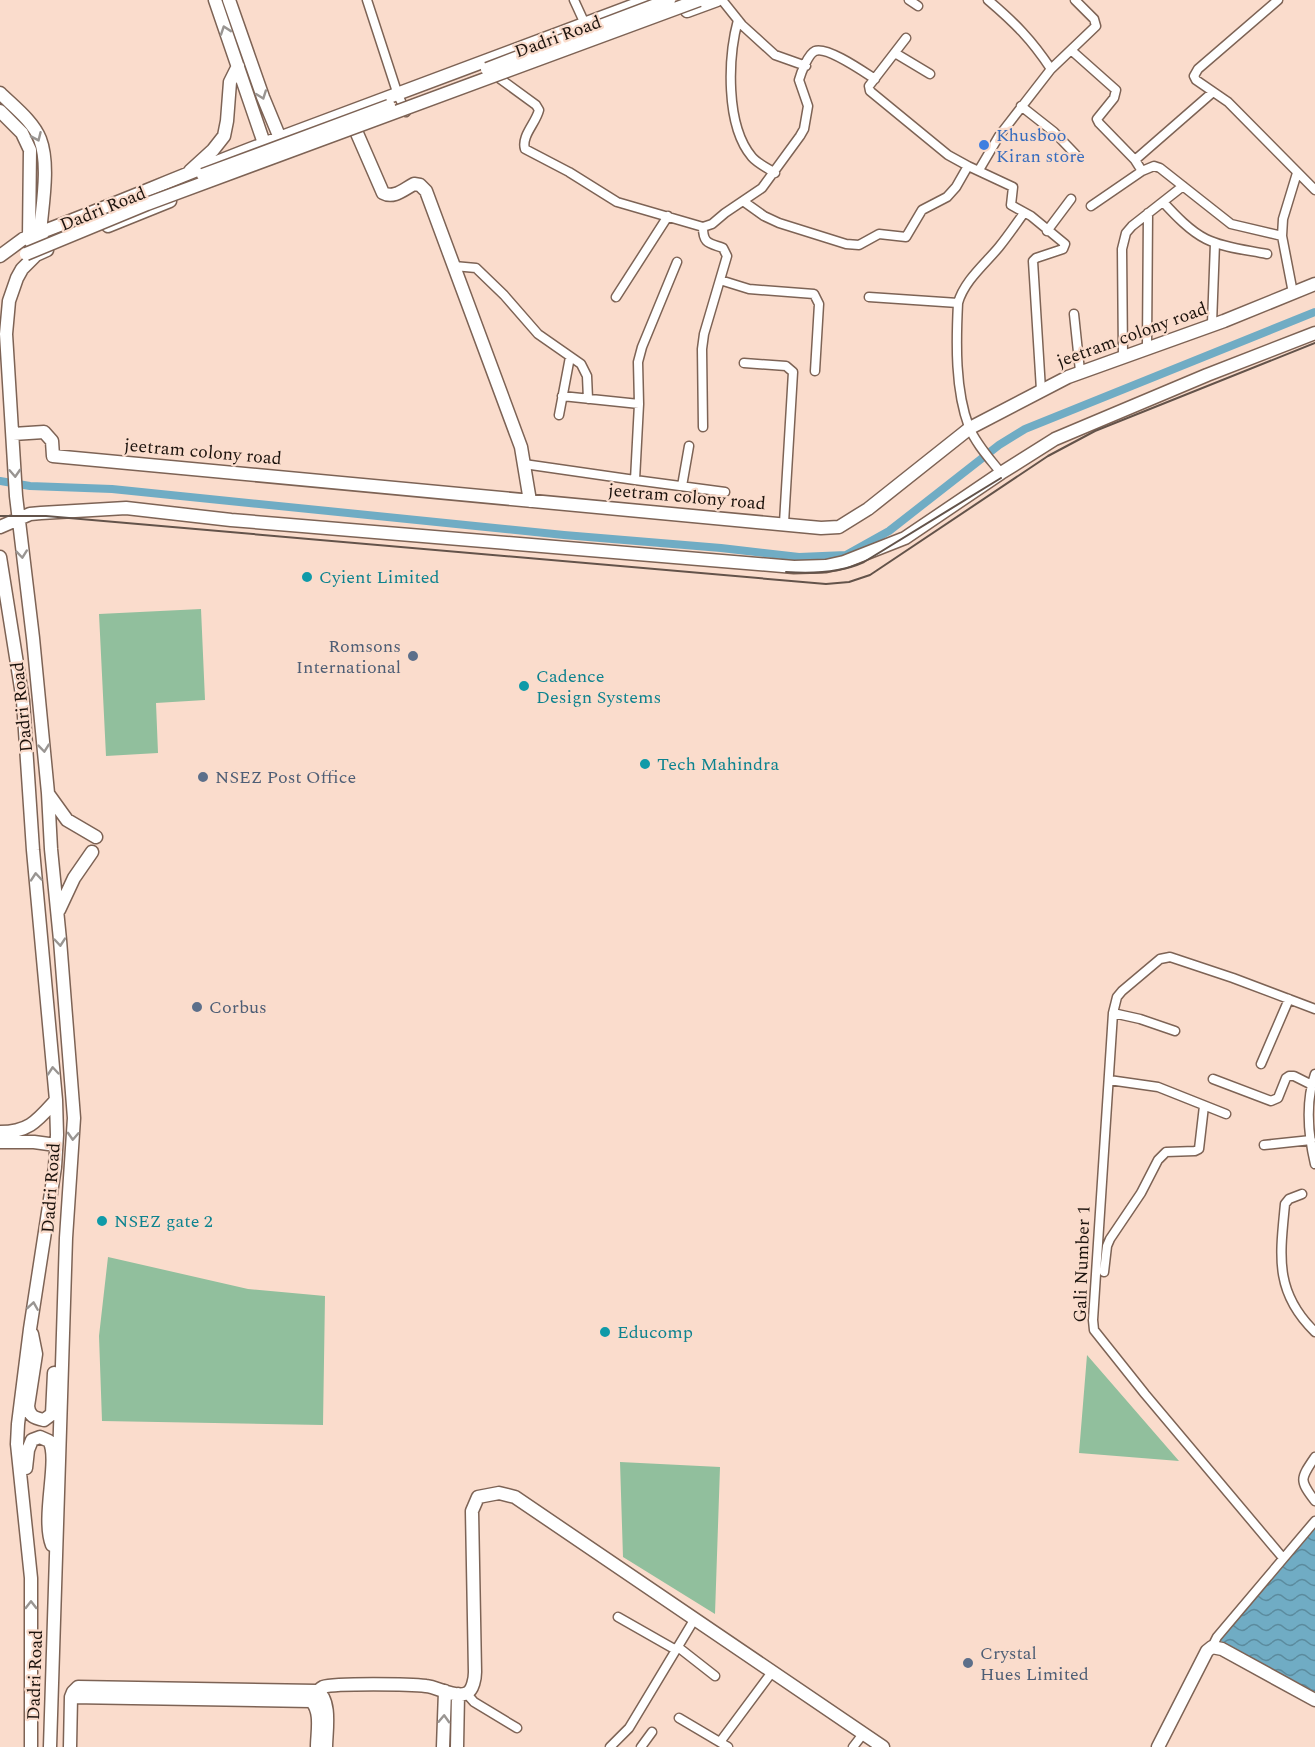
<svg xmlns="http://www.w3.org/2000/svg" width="1315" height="1747" font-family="Spectral,serif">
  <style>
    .green { fill: #91bf9d }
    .water { fill: url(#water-waves) }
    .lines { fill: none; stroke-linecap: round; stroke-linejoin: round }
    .canal { stroke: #70acc4; stroke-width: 8 }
    .street-casing { stroke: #7d6355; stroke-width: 11 }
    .secondary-casing { stroke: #7d6355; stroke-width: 15 }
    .street { stroke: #fff; stroke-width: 8 }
    .secondary { stroke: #fff; stroke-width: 12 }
    .rail { stroke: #63534a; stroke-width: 2 }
    .secondary-bridge-casing { stroke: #7d6355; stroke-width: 15; stroke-linecap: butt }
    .secondary-bridge { stroke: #fff; stroke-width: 12 }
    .oneway { stroke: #999592 }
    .shop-dot { fill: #3f7fe0; stroke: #fadccc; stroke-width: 2 }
    .culture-dot { fill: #0f9aa8; stroke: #fadccc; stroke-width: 2 }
    .service-dot { fill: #5c6f8a; stroke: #fadccc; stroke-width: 2 }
    .labels { text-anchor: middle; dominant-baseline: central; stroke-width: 4.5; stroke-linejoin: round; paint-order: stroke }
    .street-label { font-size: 18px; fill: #1c130d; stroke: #fadccc }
    .shop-label { font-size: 18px; fill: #366cbe; stroke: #fadccc; text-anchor: start }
    .culture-label { font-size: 18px; fill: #0d838f; stroke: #fadccc; text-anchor: start }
    .service-label { font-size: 18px; fill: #4e5e75; stroke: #fadccc; text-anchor: start }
  </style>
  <defs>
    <pattern id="water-waves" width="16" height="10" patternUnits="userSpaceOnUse" patternTransform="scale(1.5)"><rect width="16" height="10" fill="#70acc4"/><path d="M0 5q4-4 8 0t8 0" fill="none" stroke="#5b8b9e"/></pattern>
  </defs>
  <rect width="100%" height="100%" fill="#fadccc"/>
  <path class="green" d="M201,609L205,700L156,703L158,753L106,756L99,614Z
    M108,1257L248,1289L325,1296L323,1425L102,1421L99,1336Z
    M1087,1355L1179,1461L1079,1453Z
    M620,1462L720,1467L715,1614L623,1557Z"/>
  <path class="water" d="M1315,1529V1692L1219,1640Z"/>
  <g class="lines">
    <path class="canal" d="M0,481L30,486L112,489L564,535L721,548L799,557L846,555L889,531L999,445L1025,429L1315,312"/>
    <defs>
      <path id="street" d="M367,0L398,95L406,112
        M574,0L585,24
        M722,0L742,25L775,55L806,66
        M909,0L918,6
        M988,0C1015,23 1031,39 1051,69
        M1278,0L1198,69L1194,76L1196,80L1228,102L1315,190
        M738,20C728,57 725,125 752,157C757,163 767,168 775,173
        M1071,50L1116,90L1114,98L1097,119L1099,123L1135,160L1142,171L1154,166L1160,168L1231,224L1282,236
        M895,53L930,74
        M499,78L536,105L539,110C536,123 521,136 525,149L569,172L617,202L703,227L712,224L725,213L762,188L800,136L804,129L808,106L799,80C801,73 808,54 815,51C827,46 864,72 875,79
        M1021,106L1054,132L1078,157
        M1135,160L1213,92
        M968,166L1013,187L1011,205L1031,216L1065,244L1063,249L1036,258L1033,261L1041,390
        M979,170L999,136L1051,69L1096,26L1094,19L1075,0
        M743,201L764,216L779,223L846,244L859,245L879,234L906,237L922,210L947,197L956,187L968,166L948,155L870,91L869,86L906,38
        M1163,202C1175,215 1190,231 1206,239C1224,248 1248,250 1267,254
        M1091,206L1142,171
        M1047,231L1071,199
        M454,266L476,268L504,295L538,334L581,364L587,376L588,399
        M720,280L749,289L814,294L819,304L815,371
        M1293,293L1282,236L1283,219L1297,173
        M616,297L668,216
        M869,297L958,303C964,281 985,264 999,247C1008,236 1016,224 1024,213
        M958,303C956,343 955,390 969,427C976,444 990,459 1001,473
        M1074,314L1080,371
        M1212,324L1215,243
        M1147,347L1148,213
        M1123,356L1122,249L1126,233L1132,226L1183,186
        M744,363L786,366L793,372L784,523
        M562,396L639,404
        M559,415L570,357
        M703,427L702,349L704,334L727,256L723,248C709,243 703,244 703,227
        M524,464L635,480L639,404L638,362L642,347L677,262
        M635,480L725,492
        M682,486L689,446
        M1113,1013L1140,1019L1175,1031
        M1261,1064L1289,999
        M1315,1074C1305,1103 1308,1134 1315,1164
        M1213,1079L1271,1101L1278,1098L1286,1078L1289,1076H1294L1312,1085
        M1109,1080L1158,1087L1226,1114
        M1264,1145L1311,1140
        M1302,1194L1289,1199L1285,1204C1280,1256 1274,1292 1315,1332
        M1104,1272L1107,1246L1110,1239L1141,1193L1158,1160L1166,1152L1195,1151L1199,1149L1204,1106
        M1315,1457C1300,1479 1299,1480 1315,1501
        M1283,1558L1145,1394L1094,1330L1093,1320L1113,1013L1117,997L1122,991L1160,959L1170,957L1233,978L1315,1009
        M618,1617L676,1650
        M678,1647L715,1676
        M1212,1647L1217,1637L1315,1521
        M466,1693L474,1702L517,1728
        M679,1718L728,1747
        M720,1742L772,1672
        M610,1747L629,1728L694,1620
        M641,1747L652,1732
        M853,1747L863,1734"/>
      <path id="secondary" d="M215,0L267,152
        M229,0L263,97L282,143
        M687,11L717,0
        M0,93C13,106 33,121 40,139C50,165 42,206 40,233L42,238
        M0,111L22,133L30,150L29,237L31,242
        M356,131L383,193C394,199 404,189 414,184L420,185L426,191L521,447L530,501
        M190,171L213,150L224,136L227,121L230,82L238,66
        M108,226L170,201
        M47,250L36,255L22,269L17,278L9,301L6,334L16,496L33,638L48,793L51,849L60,940L74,1118L66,1238L50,1747
        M0,256L23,239C110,207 195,169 282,137C404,92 526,46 648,0
        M13,434L44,432L52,441L53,456L821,528L839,527L868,509L970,428L1068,377L1224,321L1315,284
        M0,527L30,514L41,513L126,508L231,520L794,567L826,566L844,562L905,538L1001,473L1055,439L1207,375L1315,333
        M0,557L23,701L33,850L56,1100L57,1135L55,1167L30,1329L18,1424L17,1444L31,1578V1747
        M49,795L67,820L96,837
        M59,910L74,878L92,852
        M0,1132C29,1132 37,1121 56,1100
        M0,1142H34L56,1145
        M32,1334L36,1354L28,1406C29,1416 34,1418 44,1420L52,1414L54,1373
        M26,1468L28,1450L32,1440L40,1437L49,1441C60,1458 41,1517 52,1545
        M71,1697L311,1701C322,1711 317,1733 317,1747
        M311,1701C315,1695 317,1690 323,1687C335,1683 411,1684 426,1686C438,1687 456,1699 467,1693C473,1690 475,1678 475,1672L472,1511L478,1497L499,1493L515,1497L883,1747
        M70,1747L71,1697L73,1692L78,1687L317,1691C332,1700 326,1732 326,1747
        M443,1747L445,1691
        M457,1747L458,1694
        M1158,1747L1207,1651L1212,1647L1222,1649L1315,1700"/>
    </defs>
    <use href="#street" class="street-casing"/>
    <use href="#secondary" class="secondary-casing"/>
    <use href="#street" class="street"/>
    <use href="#secondary" class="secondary"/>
    <path class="rail" d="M0,516H46L826,584L849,582L870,575L1048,456L1095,431L1315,343
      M786,572C813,574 840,573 864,562L1001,478"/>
    <defs>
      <path id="secondary-bridge" d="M487,69L669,0
        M203,175L389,106
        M26,254L147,204L699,0"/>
    </defs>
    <use href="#secondary-bridge" class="secondary-bridge-casing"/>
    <use href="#secondary-bridge" class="secondary-bridge"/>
  </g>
  <defs><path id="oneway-chevron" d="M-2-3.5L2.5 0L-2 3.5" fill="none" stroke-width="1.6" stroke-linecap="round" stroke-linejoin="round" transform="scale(1.5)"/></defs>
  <g class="oneway">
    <use href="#oneway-chevron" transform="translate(225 30) rotate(-109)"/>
    <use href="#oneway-chevron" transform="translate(262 95) rotate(70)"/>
    <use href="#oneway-chevron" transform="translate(37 137) rotate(66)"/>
    <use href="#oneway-chevron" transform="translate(15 473) rotate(87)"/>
    <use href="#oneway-chevron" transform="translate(22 554) rotate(84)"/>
    <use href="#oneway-chevron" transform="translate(44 748) rotate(84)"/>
    <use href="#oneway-chevron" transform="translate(36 877) rotate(-95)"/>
    <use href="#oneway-chevron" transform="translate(60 942) rotate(85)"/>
    <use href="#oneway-chevron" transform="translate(53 1071) rotate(-95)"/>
    <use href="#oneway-chevron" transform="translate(73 1136) rotate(93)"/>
    <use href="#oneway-chevron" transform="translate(33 1306) rotate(-81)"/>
    <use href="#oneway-chevron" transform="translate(31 1605) rotate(-90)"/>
    <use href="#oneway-chevron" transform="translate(444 1719) rotate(-88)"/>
  </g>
  <circle class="shop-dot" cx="984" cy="145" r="6"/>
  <g class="culture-dot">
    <circle cx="307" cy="577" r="6"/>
    <circle cx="524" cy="686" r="6"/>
    <circle cx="645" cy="764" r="6"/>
    <circle cx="102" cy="1221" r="6"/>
    <circle cx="605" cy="1332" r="6"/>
  </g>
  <g class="service-dot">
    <circle cx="413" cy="656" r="6"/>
    <circle cx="203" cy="777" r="6"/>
    <circle cx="197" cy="1007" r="6"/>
    <circle cx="968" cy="1663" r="6"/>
  </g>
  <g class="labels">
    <g class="street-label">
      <text transform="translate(558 37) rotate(-20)">Dadri Road</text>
      <text transform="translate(103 209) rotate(-22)">Dadri Road</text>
      <text transform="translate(1132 335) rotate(-20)">jeetram colony road</text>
      <text transform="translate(203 452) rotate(5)">jeetram colony road</text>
      <text transform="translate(687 497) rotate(5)">jeetram colony road</text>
      <text transform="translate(22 707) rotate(-96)">Dadri Road</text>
      <text transform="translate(51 1188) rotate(-86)">Dadri Road</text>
      <text transform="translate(1082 1264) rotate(-88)">Gali Number 1</text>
      <text transform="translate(35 1675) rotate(-88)">Dadri Road</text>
    </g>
    <g class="shop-label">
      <text x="996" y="135">Khusboo<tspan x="996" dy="21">Kiran store</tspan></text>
    </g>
    <g class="culture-label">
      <text x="319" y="577">Cyient Limited</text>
      <text x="536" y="676">Cadence<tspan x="536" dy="21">Design Systems</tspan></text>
      <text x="657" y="764">Tech Mahindra</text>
      <text x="114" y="1221">NSEZ gate 2</text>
      <text x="617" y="1332">Educomp</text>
    </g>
    <g class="service-label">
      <text x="401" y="646" text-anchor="end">Romsons<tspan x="401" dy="21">International</tspan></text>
      <text x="215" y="777">NSEZ Post Office</text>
      <text x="209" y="1007">Corbus</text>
      <text x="980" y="1653">Crystal<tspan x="980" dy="21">Hues Limited</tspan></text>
    </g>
  </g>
</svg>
